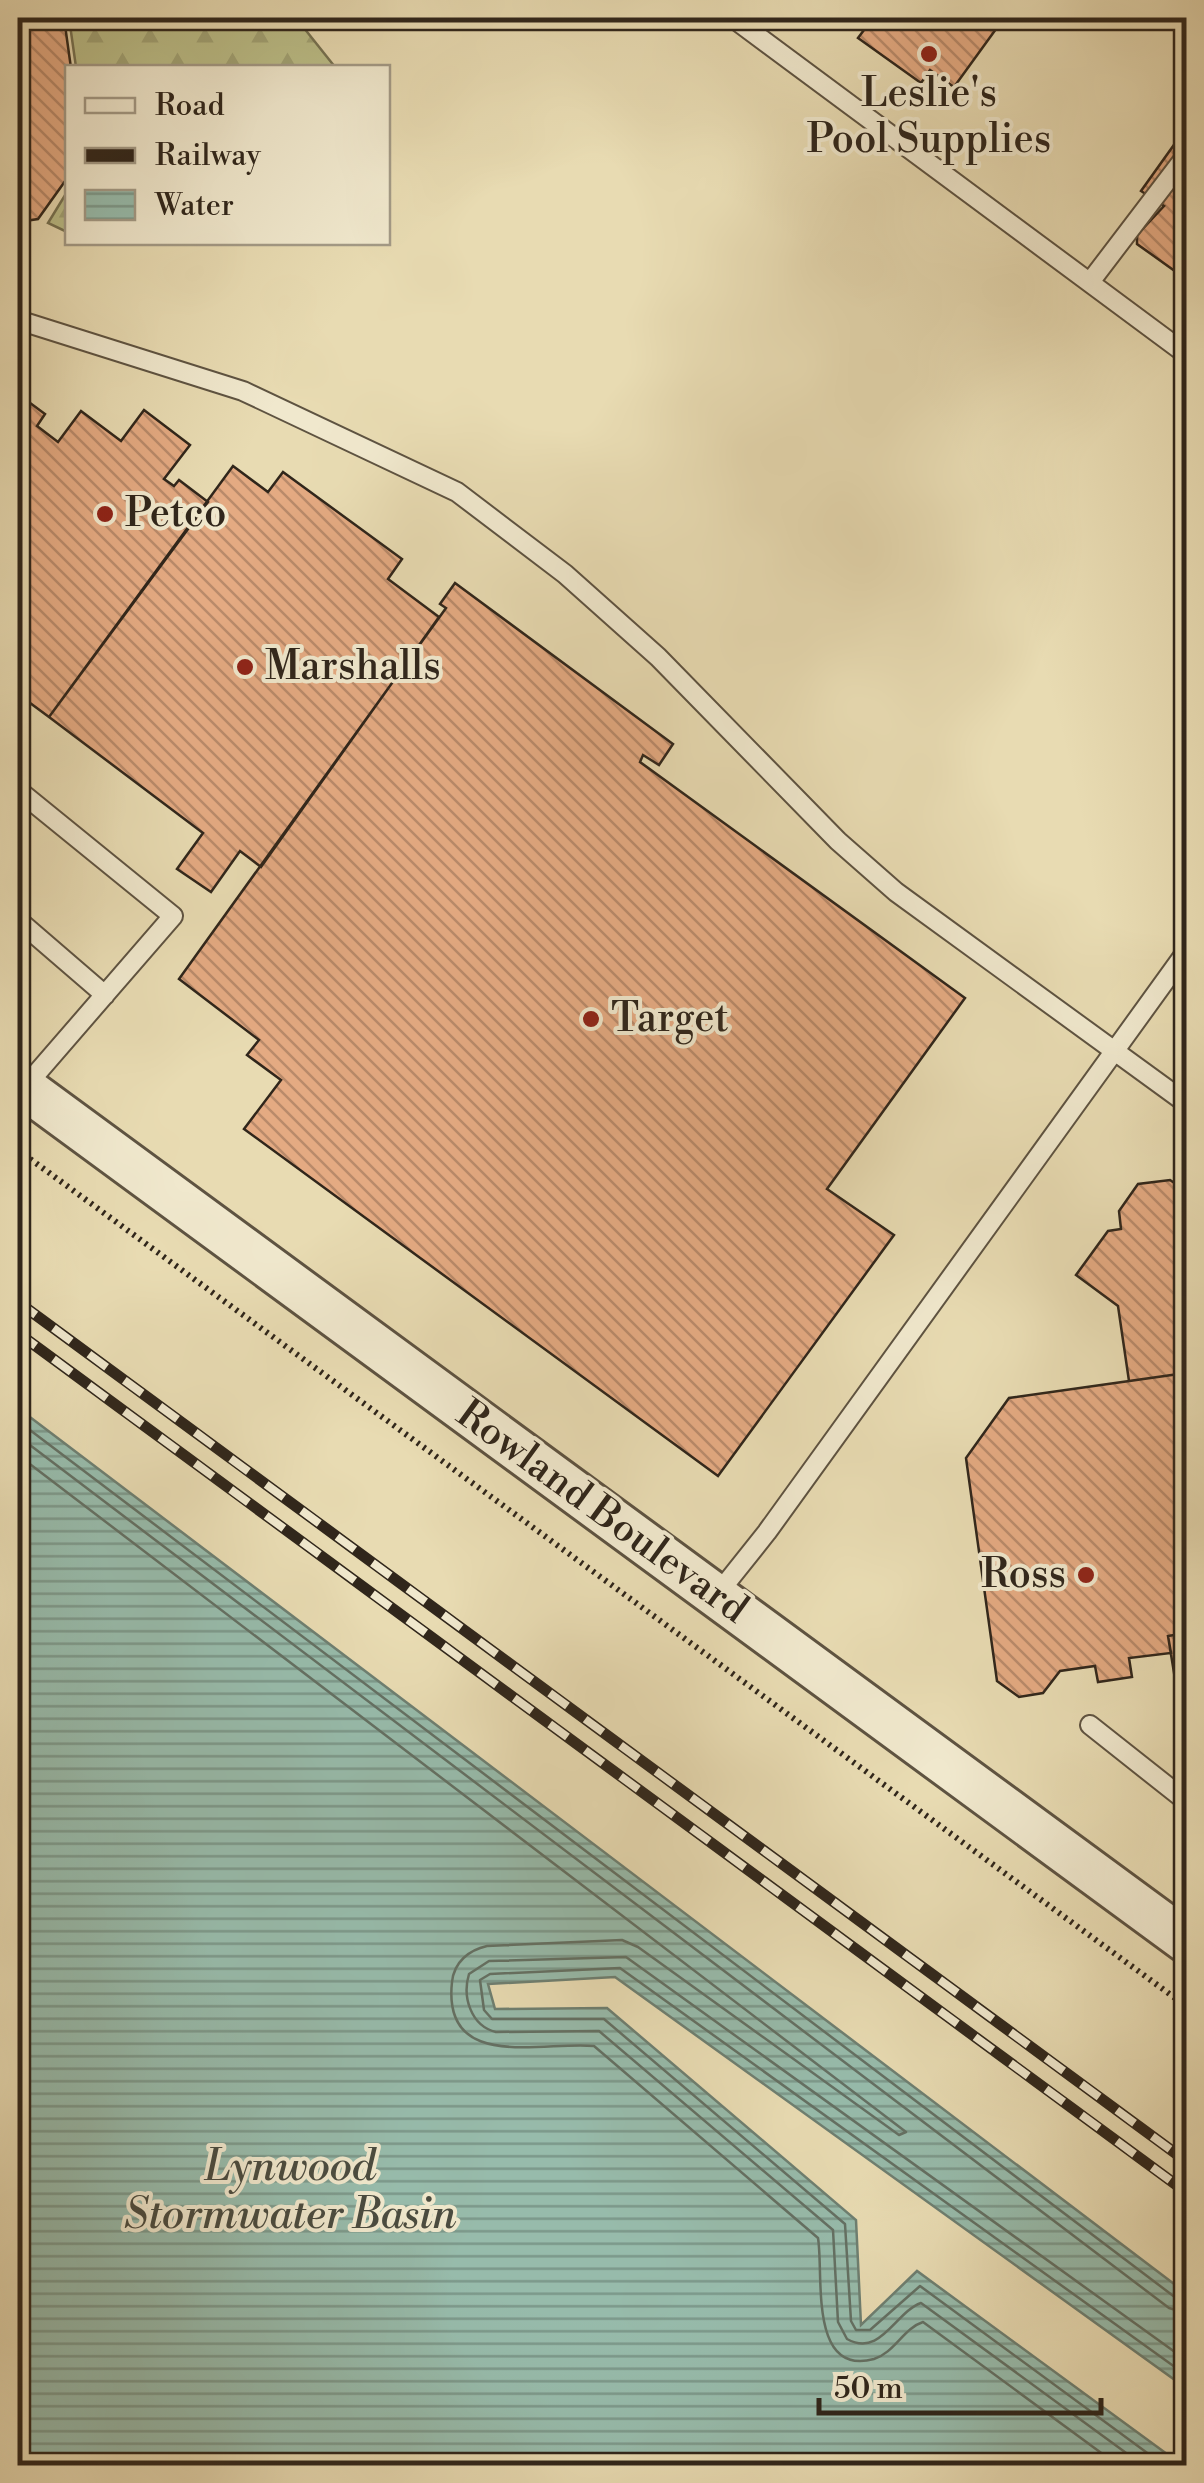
<svg xmlns="http://www.w3.org/2000/svg" width="1204" height="2483" font-family="'Libre Bodoni',serif">
  <style>
    .forest { fill: url(#forest-firs); stroke: #767252; stroke-width: 2.5 }
    .water { fill: url(#water-rules); stroke: #6e7f71; stroke-width: 2.5 }
    .lines { fill: none; stroke-linecap: round; stroke-linejoin: round }
    .shore { stroke: #647063; stroke-width: 2.5 }
    .building { fill: url(#building-back-hatch); stroke: #30261b; stroke-width: 2.5 }
    .service-casing { stroke: #5e5341; stroke-width: 22 }
    .tertiary-casing { stroke: #5e5341; stroke-width: 48 }
    .path { stroke: #30261b; stroke-width: 6; stroke-dasharray: 2.5 5; stroke-linecap: butt }
    .service { stroke: #f0e8cd; stroke-width: 18 }
    .tertiary { stroke: #f0e8cd; stroke-width: 42 }
    .rail-casing { stroke: #30261b; stroke-width: 11 }
    .rail { stroke: #f0e8cd; stroke-width: 8; stroke-dasharray: 22; stroke-linecap: butt }
    .poi-dot { fill: #8f2418; stroke: #f0e8cd; stroke-width: 4 }
    .labels { text-anchor: middle; dominant-baseline: central; stroke-width: 8; stroke-linejoin: round; paint-order: stroke }
    .poi-label { font-size: 40px; fill: #30261b; stroke: #f0e8cd; text-anchor: start }
    .street-label { font-size: 40px; fill: #30261b; stroke: #f0e8cd }
    .water-label { font-size: 42px; font-style: italic; fill: #4a4b3f; stroke: #f0e8cd }
  </style>
  <defs>
    <pattern id="forest-firs" width="22" height="20" patternUnits="userSpaceOnUse" patternTransform="scale(2.5)"><rect width="22" height="20" fill="#bbbe88"/><path d="M5 1l3.5 6h-7zM16 11l3.5 6h-7z" fill="#a1a375"/></pattern>
    <pattern id="water-rules" width="6" height="5" patternUnits="userSpaceOnUse" patternTransform="scale(2.5)"><rect width="6" height="5" fill="#97bbab"/><path d="M0 2.5h6" fill="none" stroke="#7c988a"/></pattern>
    <pattern id="building-back-hatch" width="6" height="6" patternUnits="userSpaceOnUse" patternTransform="scale(2.5)"><rect width="6" height="6" fill="#e4aa82"/><path d="M-1 5l2 2M0 0l6 6M5-1l2 2" fill="none" stroke="#b98a6a"/></pattern>
  </defs>
  <rect width="100%" height="100%" fill="#e8dbb2"/>
  <filter id="stains"><feTurbulence type="fractalNoise" baseFrequency=".002" numOctaves="4"/><feColorMatrix values="0 0 0 0 .2 0 0 0 0 .09 0 0 0 0 .02 0 0 0 .5 -.17"/></filter>
  <radialGradient id="worn" r=".72"><stop offset=".6" stop-color="#630" stop-opacity="0"/><stop offset="1" stop-color="#630" stop-opacity=".3"/></radialGradient>
  <path class="forest" d="M69,18H296L335,67H76Z
    M67,192V232L48,223Z"/>
  <path class="water" d="M18,1408L1186,2293V2388L615,1977L488,1984L495,2009L607,2008L856,2220L861,2325L917,2271L1182,2465H18Z"/>
  <g class="lines">
    <path class="shore" d="M18,1421L1176,2298L1186,2300
      M18,1436L1169,2308L1186,2313
      M18,1455L906,2132L899,2135L638,1947L622,1940L487,1946C469,1950 454,1962 452,1982C442,2072 542,2041 594,2046L818,2238C824,2273 808,2377 874,2359C894,2353 904,2328 923,2322L1119,2466
      M1144,2466L921,2303C895,2312 881,2358 847,2339L838,2322L833,2230L599,2031L496,2032C471,2026 462,1997 469,1974L489,1961L626,1957L1186,2360
      M1165,2466L920,2286L870,2330H856L851,2321L845,2224L604,2019H492L484,2010L480,1980L490,1974L620,1968L1186,2375"/>
  </g>
  <path class="building" d="M18,18H64L71,68H68V177L38,219L18,222Z
    M873,18H1004L954,87L930,70L921,83L858,38Z
    M1186,128V279L1137,244V235L1164,206L1141,191Z
    M18,394L45,414L37,426L58,442L81,411L121,441L144,410L190,445L164,479L174,486L179,480L208,502L49,717L18,694Z
    M233,466L268,492L283,472L402,559L388,579L439,617L261,867L240,851L211,892L177,869L203,833L49,717Z
    M455,583L673,744L659,765L643,755L640,762L965,998L827,1189L894,1235L718,1476L244,1129L281,1080L247,1055L259,1040L179,979L446,608L440,604Z
    M1170,1180L1186,1191V1373L1129,1381L1118,1306L1076,1275L1108,1231L1121,1229L1119,1211L1138,1184Z
    M1186,1373V1633L1168,1636L1171,1653L1129,1658L1132,1677L1098,1682L1095,1666L1060,1671L1043,1693L1019,1697L997,1681L966,1458L1009,1398Z
    M1186,1633V1692L1176,1685L1168,1636Z"/>
  <g class="lines">
    <defs>
      <path id="service" d="M733,18L1186,354
        M1090,282L1186,156
        M18,320L243,391L457,492L565,574L658,657L838,841L896,892L1186,1103
        M18,790L173,916L24,1088
        M18,920L105,995
        M716,1596L767,1532L1186,952
        M1090,1725L1186,1801"/>
      <path id="tertiary" d="M18,1083L1186,1941"/>
    </defs>
    <use href="#service" class="service-casing"/>
    <use href="#tertiary" class="tertiary-casing"/>
    <path class="path" d="M18,1150L1186,2006"/>
    <use href="#service" class="service"/>
    <use href="#tertiary" class="tertiary"/>
    <defs>
      <path id="rail" d="M18,1302L1186,2161
        M18,1333L1186,2192"/>
    </defs>
    <use href="#rail" class="rail-casing"/>
    <use href="#rail" class="rail"/>
  </g>
  <g class="poi-dot">
    <circle cx="929" cy="54" r="10"/>
    <circle cx="105" cy="514" r="10"/>
    <circle cx="245" cy="667" r="10"/>
    <circle cx="591" cy="1019" r="10"/>
    <circle cx="1086" cy="1575" r="10"/>
  </g>
  <g class="labels">
    <g class="poi-label">
      <text x="929" y="94" text-anchor="middle">Leslie's<tspan x="929" dy="46">Pool Supplies</tspan></text>
      <text x="125" y="514">Petco</text>
      <text x="265" y="667">Marshalls</text>
      <text x="611" y="1019">Target</text>
      <text x="1066" y="1575" text-anchor="end">Ross</text>
    </g>
    <g class="street-label">
      <text transform="translate(602 1512) rotate(36)">Rowland Boulevard</text>
    </g>
    <g class="water-label">
      <text x="290" y="2167">Lynwood<tspan x="290" dy="48">Stormwater Basin</tspan></text>
    </g>
  </g>
  <rect width="1204" height="2483" fill="none" stroke="#e8dbb2" stroke-width="60"/>
  <rect x="20" y="20" width="1164" height="2443" fill="none" stroke="#30261b" stroke-width="5"/>
  <rect x="30" y="30" width="1144" height="2423" fill="none" stroke="#30261b" stroke-width="2.5"/>
  <rect x="65" y="65" width="325" height="180" fill="#f0e8cd" stroke="#a39a86" stroke-width="2.5"/>
  <rect x="85" y="98" width="50" height="15" fill="#f0e8cd" stroke="#a39a86" stroke-width="2.5"/>
  <text x="155" y="115" font-size="30" fill="#30261b">Road</text>
  <rect x="85" y="148" width="50" height="15" fill="#30261b" stroke="#a39a86" stroke-width="2.5"/>
  <text x="155" y="165" font-size="30" fill="#30261b">Railway</text>
  <rect x="85" y="190" width="50" height="30" fill="url(#water-rules)" stroke="#a39a86" stroke-width="2.5"/>
  <text x="155" y="215" font-size="30" fill="#30261b">Water</text>
  <path d="M819 2398v15h282v-15" fill="none" stroke="#30261b" stroke-width="5"/>
  <text x="834" y="2398" font-size="30" fill="#30261b" stroke="#f0e8cd" stroke-width="8" paint-order="stroke">50 m</text>
  <rect width="100%" height="100%" filter="url(#stains)"/>
  <rect width="100%" height="100%" fill="url(#worn)"/>
</svg>
